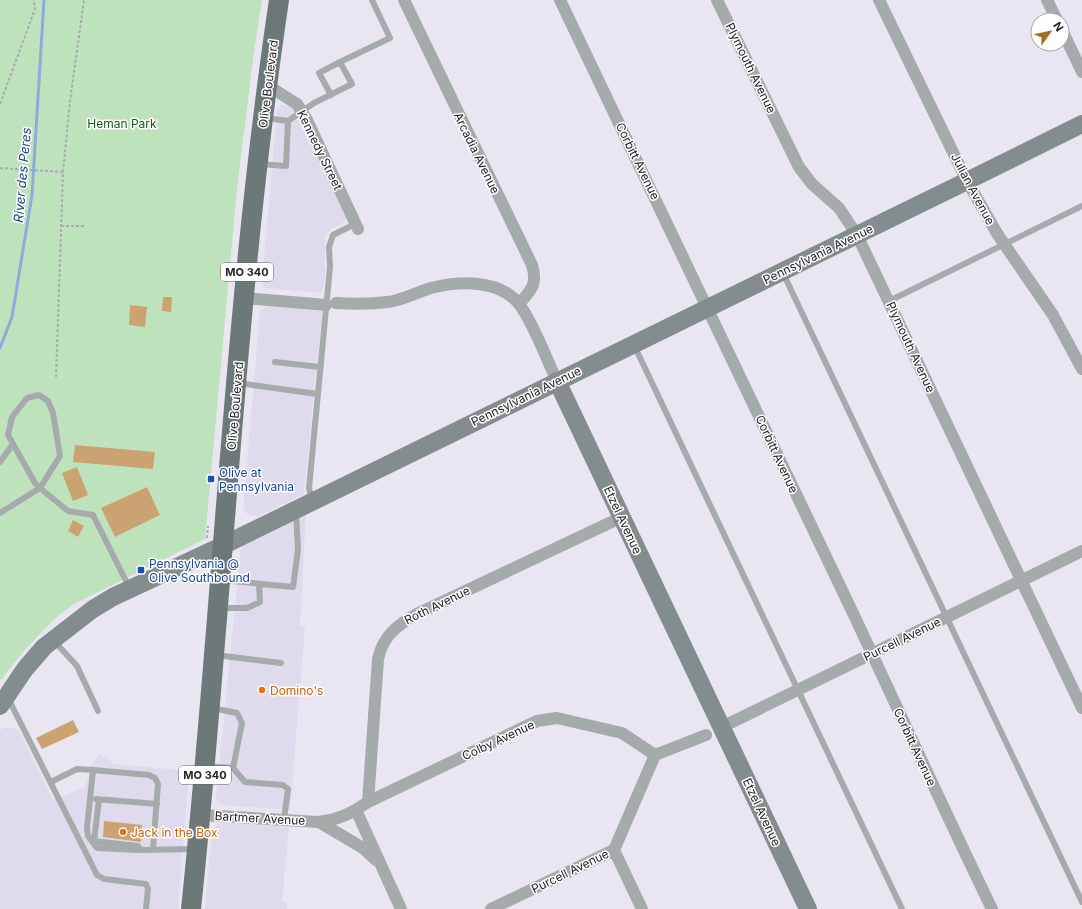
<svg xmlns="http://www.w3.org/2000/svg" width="1082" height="909" font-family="Inter,sans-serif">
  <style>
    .built { fill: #dfdaec }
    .green { fill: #bee3bc }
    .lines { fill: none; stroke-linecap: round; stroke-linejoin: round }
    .stream { stroke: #8bacdd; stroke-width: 3 }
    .building { fill: #cba372 }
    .path { stroke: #aba9b2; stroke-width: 2; stroke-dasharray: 3 2; stroke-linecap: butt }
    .lane { stroke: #a5abab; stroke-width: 6 }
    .street { stroke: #a5abab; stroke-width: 12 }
    .secondary { stroke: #848d8e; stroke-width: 18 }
    .primary { stroke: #6d7879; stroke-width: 20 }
    .transit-dot { fill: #1a4fb4; stroke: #fff; stroke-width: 1.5 }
    .food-dot { fill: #e8710a; stroke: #fff; stroke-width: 1.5 }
    .labels { text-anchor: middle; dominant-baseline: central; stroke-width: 3; stroke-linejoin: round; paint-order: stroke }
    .shield { fill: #fff; stroke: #656467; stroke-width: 1 }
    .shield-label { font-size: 11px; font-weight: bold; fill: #232226 }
    .street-label { font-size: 12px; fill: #232226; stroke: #fff }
    .park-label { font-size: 12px; fill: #19561c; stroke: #fff }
    .transit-label { font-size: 12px; fill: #164399; stroke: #fff; text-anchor: start }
    .food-label { font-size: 12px; fill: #c56008; stroke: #fff; text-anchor: start }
    .water-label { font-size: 13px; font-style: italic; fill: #19437e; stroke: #fff }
  </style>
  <rect width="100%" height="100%" fill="#e9e6f1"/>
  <path class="built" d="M281,105H286L292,108L299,114L305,123L347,220L332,229L325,235V274L322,293L270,289L264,287L262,281L277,109Z
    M266,306L322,311L304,494L258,516L247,514L243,509L260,311Z
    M306,513L300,626L305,627L290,810L223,805L218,802L216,796L241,548L245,543Z
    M6,727L14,728L20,732L53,800L85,787L92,764L99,754L115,764L189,771L178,909H0V730Z
    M222,823L289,827L282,901L287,902V909H205L212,832L217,824Z"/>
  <path class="green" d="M0,0H262L253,59L237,189L205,539L74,604L53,620L23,652L0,681Z"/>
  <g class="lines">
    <path class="stream" d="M0,348L12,317L32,195L44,0"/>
  </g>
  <path class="building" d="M163,297H172L171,312L162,311Z
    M130,305L147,307L145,327L129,325Z
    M75,445L155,452L153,469L73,462Z
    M77,467L88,495L73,501L62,473Z
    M147,487L160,515L115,537L101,508Z
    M73,520L84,526L78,537L68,531Z
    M73,720L79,732L42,749L36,738Z
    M104,821L142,825L141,842L103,837Z"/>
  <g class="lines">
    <path class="path" d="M0,104L35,9L34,0
      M0,168L63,172
      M61,226H84
      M56,377L63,172L70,101L84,0
      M207,538L208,526"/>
    <path class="lane" d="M331,95L319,73L340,62
      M266,118L288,121L314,103L352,84L340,62L390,38L372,0
      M260,164L286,166L288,121
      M783,273L1082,902
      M889,301L1082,206
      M634,345L902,909
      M275,362L320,367
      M238,383L317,394
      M39,395L48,401L53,413L60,456L40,488L35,483L8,435L12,417L27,398Z
      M0,462L13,444
      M312,501L309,488L330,267L329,247L333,235L355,224
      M0,513L40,488L68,511L93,515L129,587
      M222,580L293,587L298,550L296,512
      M220,608H247L260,602L259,584
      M54,641L77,666L98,711
      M216,655L281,663
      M8,698L97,875L104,879L146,884L148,889L146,909
      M212,708L237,713L242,723L233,768
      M207,766L233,768L245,782L283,785L288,789L284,819
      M93,770L149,775L155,778L158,784L153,849
      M51,782L77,769L93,770L87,828L88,836L97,848L138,850L194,849
      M96,799L157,804
      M99,799L94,841L138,846L141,850"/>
    <path class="street" d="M404,0L532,265C538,285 531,290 519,304
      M560,0C658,203 755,407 852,611C899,711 944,810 992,909
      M717,0L799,167L812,184L839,208L857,235L1082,708
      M879,0L967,181L998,235L1053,315L1082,369
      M1047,0L1057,20
      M1062,30L1082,72
      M267,85L297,104L307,120L358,229
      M245,298L326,305
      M336,303C354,304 371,304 388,302C403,300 417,292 431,288C460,281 499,279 519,304C533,322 547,360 557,381
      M722,727L1082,551
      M368,802L378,659C383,636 397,625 417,614L622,517
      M356,810L401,909
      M201,815L319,822C340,819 350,814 368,802L537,721L557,718L622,733L655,755
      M319,822L363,848L376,860
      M614,850L642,909
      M491,909L614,850L655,755L706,735"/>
    <path class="secondary" d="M557,381L808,909
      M0,706L25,669L44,647L93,609L113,597L224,545L967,181L1082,124"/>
    <path class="primary" d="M191,909C223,606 234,301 279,0"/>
  </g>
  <g class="transit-dot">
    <rect x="207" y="475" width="8" height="8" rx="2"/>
    <rect x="137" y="566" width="8" height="8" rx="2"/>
  </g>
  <g class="food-dot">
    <circle cx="262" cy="690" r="4"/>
    <circle cx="123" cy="832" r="4"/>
  </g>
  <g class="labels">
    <g class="shield">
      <rect x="221" y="263" width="52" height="18" rx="3"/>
      <rect x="179" y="766" width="52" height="18" rx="3"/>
    </g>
    <g class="shield-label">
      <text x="247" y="272">MO 340</text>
      <text x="205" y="775">MO 340</text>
    </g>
    <g class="street-label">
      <text transform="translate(751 68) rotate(64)">Plymouth Avenue</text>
      <text transform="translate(268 84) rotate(-83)">Olive Boulevard</text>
      <text transform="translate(320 150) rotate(64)">Kennedy Street</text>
      <text transform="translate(477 153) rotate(64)">Arcadia Avenue</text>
      <text transform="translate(638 161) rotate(64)">Corbitt Avenue</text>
      <text transform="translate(973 189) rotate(62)">Julian Avenue</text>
      <text transform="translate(818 254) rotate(-26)">Pennsylvania Avenue</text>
      <text transform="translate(911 347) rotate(65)">Plymouth Avenue</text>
      <text transform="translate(526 396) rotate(-26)">Pennsylvania Avenue</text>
      <text transform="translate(235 406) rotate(-85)">Olive Boulevard</text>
      <text transform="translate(777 454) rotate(65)">Corbitt Avenue</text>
      <text transform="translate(623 520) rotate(65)">Etzel Avenue</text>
      <text transform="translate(437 605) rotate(-26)">Roth Avenue</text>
      <text transform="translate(902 639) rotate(-26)">Purcell Avenue</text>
      <text transform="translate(498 740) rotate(-25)">Colby Avenue</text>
      <text transform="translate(915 747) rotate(65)">Corbitt Avenue</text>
      <text transform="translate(762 812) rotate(65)">Etzel Avenue</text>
      <text transform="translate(260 818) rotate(3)">Bartmer Avenue</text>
      <text transform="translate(570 871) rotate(-26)">Purcell Avenue</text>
    </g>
    <g class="park-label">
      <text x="122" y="123">Heman Park</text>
    </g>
    <g class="transit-label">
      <text x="219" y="472">Olive at<tspan x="219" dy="14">Pennsylvania</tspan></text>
      <text x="149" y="563">Pennsylvania @<tspan x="149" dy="14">Olive Southbound</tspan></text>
    </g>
    <g class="food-label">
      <text x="270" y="690">Domino's</text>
      <text x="131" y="832">Jack in the Box</text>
    </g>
    <g class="water-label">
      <text transform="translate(22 175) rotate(-85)">River des Peres</text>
    </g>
  </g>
  <g transform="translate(1050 32) rotate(57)"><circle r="19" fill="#ffffff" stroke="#a7a7a8"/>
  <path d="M0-3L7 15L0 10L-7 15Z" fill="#9c701f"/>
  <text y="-6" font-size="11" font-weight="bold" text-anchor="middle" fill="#232226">N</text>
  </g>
</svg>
